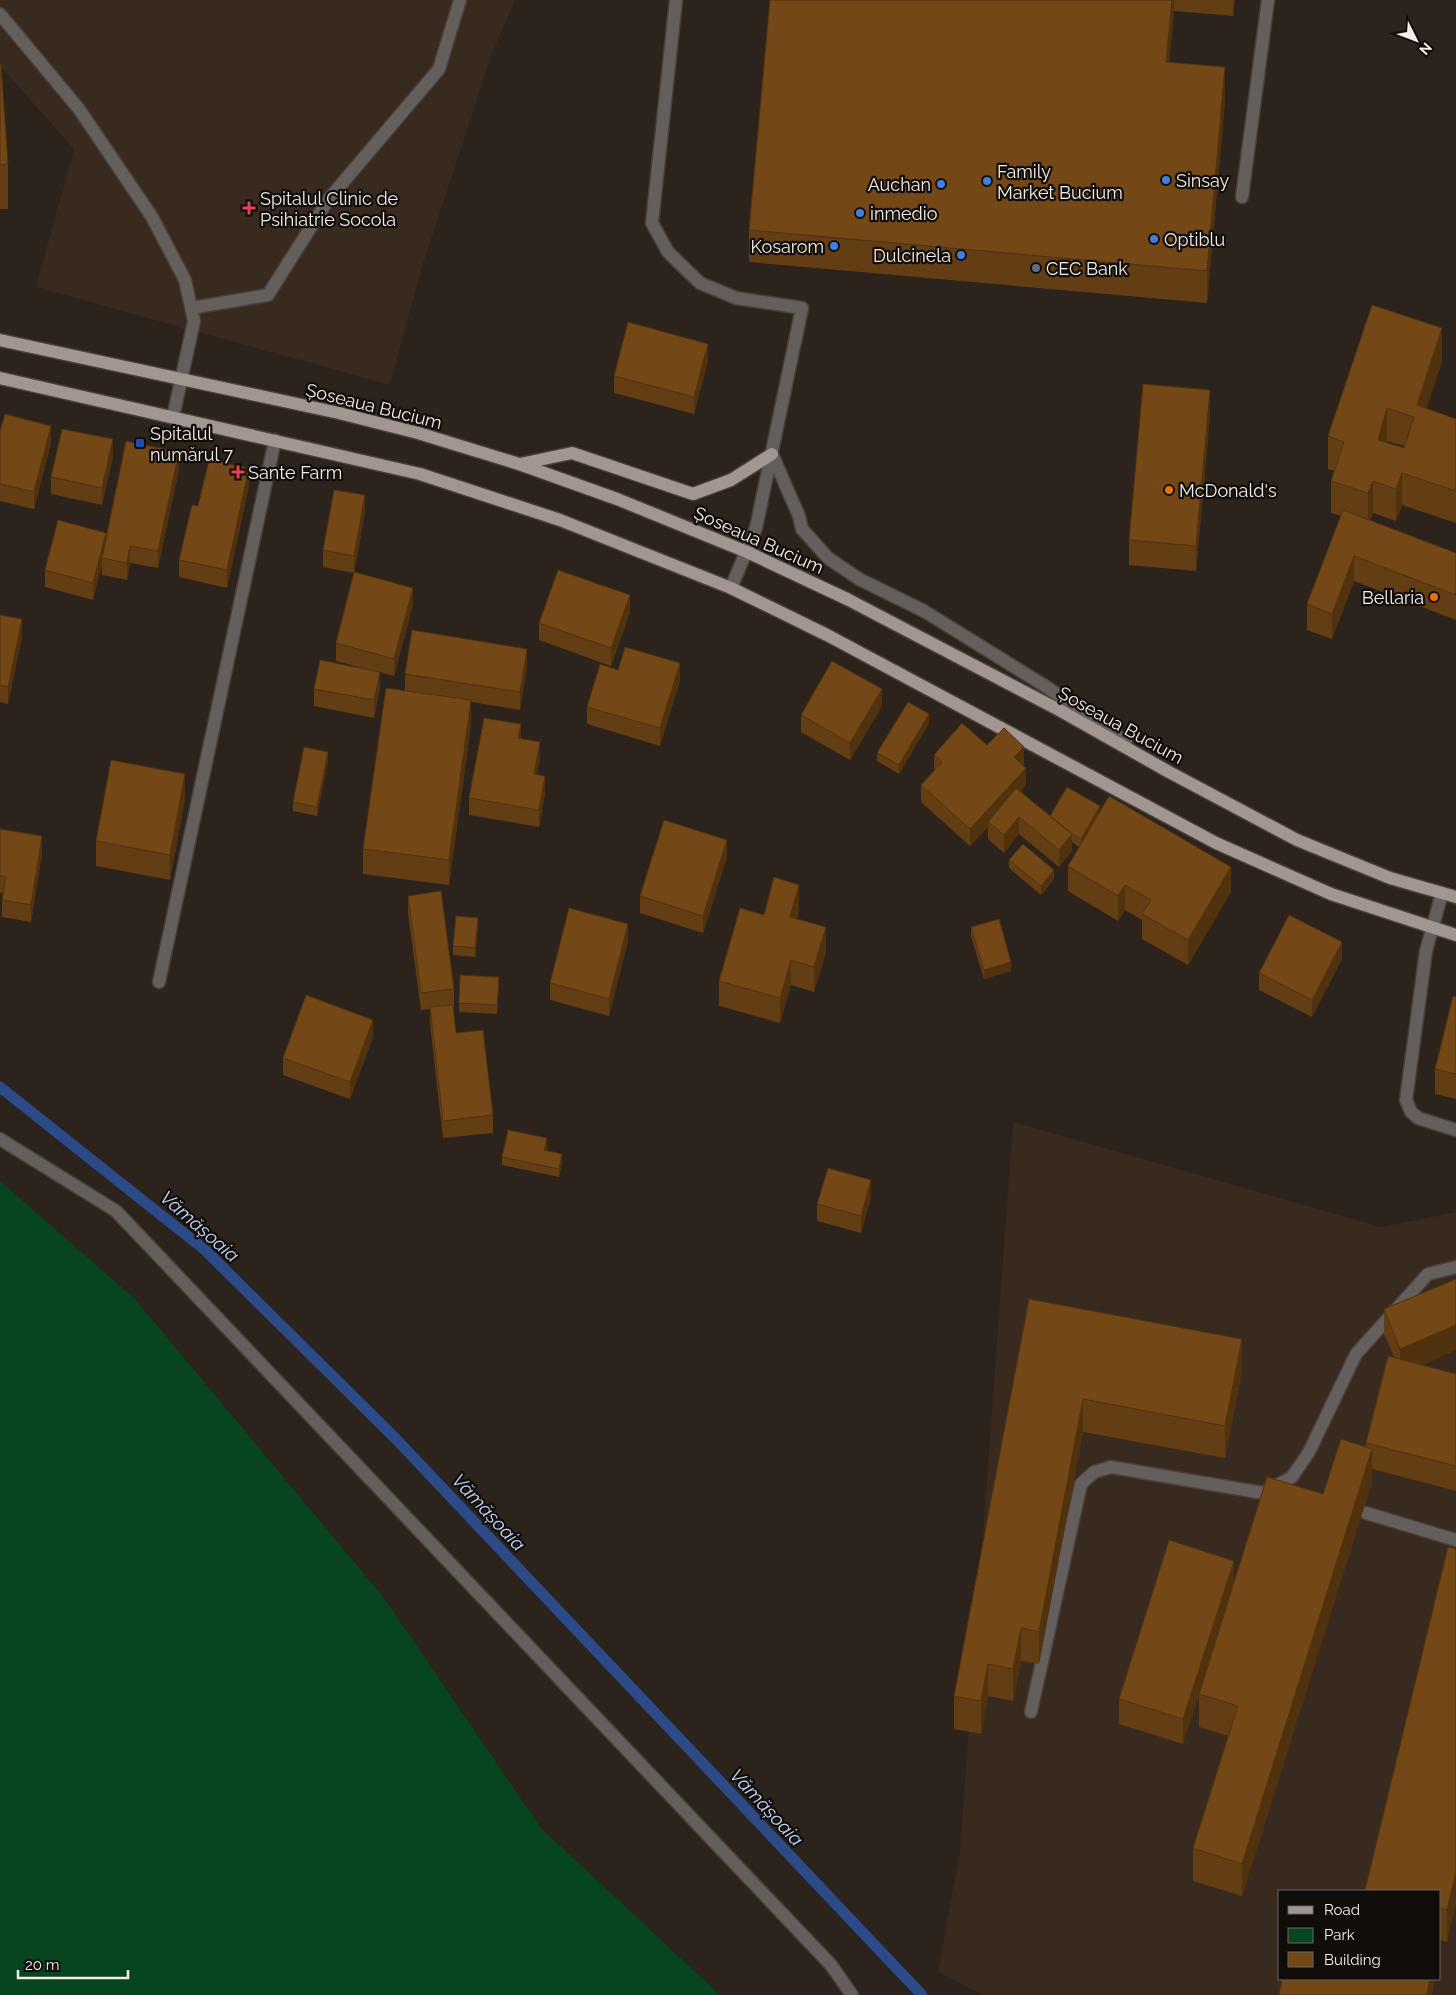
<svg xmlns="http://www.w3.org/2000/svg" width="1456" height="1995" font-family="Raleway,sans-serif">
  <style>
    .built { fill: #382a1f; fill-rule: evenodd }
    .green { fill: #074420 }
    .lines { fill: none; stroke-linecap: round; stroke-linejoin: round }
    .stream { stroke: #2b4a87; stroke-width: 11 }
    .lane-casing { stroke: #473f39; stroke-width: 15 }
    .primary-casing { stroke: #473f39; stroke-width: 15 }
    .lane { stroke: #645e5c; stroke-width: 12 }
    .primary { stroke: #a29693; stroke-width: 12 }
    .wall { fill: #633d13; fill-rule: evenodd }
    .shaded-wall { fill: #50320f }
    .building { fill: #734716; stroke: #50320f; fill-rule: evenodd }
    .shop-dot { fill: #3f7fe0; stroke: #110d0a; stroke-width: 2 }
    .health-dot { fill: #e0444e; stroke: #110d0a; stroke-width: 2 }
    .service-dot { fill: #5c6f8a; stroke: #110d0a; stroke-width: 2 }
    .transit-dot { fill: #1a4fb4; stroke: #110d0a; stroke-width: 2 }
    .food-dot { fill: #e8710a; stroke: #110d0a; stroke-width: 2 }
    .labels { text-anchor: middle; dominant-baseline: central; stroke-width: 4.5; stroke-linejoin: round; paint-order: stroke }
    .poi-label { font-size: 18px; fill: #f3ede8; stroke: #110d0a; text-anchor: start }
    .street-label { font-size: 18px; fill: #f3ede8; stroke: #110d0a }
    .water-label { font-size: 19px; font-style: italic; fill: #c4d8fc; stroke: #110d0a }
  </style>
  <rect width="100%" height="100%" fill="#2b231c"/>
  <path class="built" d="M0,0H515L491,56L422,267L390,385L36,287L74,149L0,66Z
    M1013,1122L1381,1227L1456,1212V1995H982L938,1972L960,1851ZM1280,1891H1440V1979H1280Z"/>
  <path class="green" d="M0,1181L135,1299L384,1598L541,1828L720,1995H0Z"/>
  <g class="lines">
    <path class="stream" d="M0,1087L205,1250L395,1438L922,1995"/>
    <defs>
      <path id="lane" d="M676,0L652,223L668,252L700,283L736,298L802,308L756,528L731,588
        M0,14L79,109L152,217L185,280L194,321L173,417
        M1242,197L1268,0
        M191,308L268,295L328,200L439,69L460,0
        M772,454L799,516L802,529L828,558L859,579L924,611L1045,686L1126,742
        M1442,893L1426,951L1406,1100L1411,1112L1418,1118L1456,1130
        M159,982L275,440
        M0,1139L116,1211L831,1965L852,1995
        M1366,1513L1456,1540
        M1031,1712L1081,1484L1094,1472L1111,1467L1263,1493L1292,1477L1309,1452L1356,1354L1428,1274L1456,1267"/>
      <path id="primary" d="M0,340L339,413L418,433L519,464L617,499L747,552L847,599L1061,711L1169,772L1297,840L1390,878L1456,897
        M0,378L420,474L560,520L731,588L827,635L1216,843L1331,894L1456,935
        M520,464L572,453L693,494L731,480L772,454"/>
    </defs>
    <use href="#lane" class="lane-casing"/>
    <use href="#primary" class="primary-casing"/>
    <use href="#lane" class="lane"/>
    <use href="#primary" class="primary"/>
  </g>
  <path class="wall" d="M770,0H1235L1233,16L1174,11L1169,62L1225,100L1207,303L749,262V230Z
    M0,64L8,164V209H0Z
    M708,361L694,414L614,393V376Z
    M1442,361L1426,409L1456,419V523L1402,505L1396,521L1373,513L1370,520L1456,553V620L1354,581L1332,639L1307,630V604L1341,516L1331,513V481L1335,471L1328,469V436ZM1387,441L1404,446V448L1387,443Z
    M1210,415L1196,571L1129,565V540Z
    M0,431L51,443L34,509L0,501Z
    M113,456L102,505L51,494V477Z
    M179,469L158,568L130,563L127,580L102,575V564L93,600L45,587V570L106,541Z
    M249,485L227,588L179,577V560Z
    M365,512L354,573L323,567V550Z
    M413,605L394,676L380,672V689L374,718L314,706V689L377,672L336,661V643Z
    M630,612L611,666L539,640V623Z
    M0,615L22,636L8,704L0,702Z
    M527,666L520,710L471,702V725L449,885L363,874V849L405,691V674Z
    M618,670L680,680L660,746L587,724V707Z
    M882,706L850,760L801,732V715Z
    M929,723L899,774L877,761V753Z
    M521,739L540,759L537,774L545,793L539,827L469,815V798Z
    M987,745L1024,764L1023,765L1026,785L1020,791L1050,816L1100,811L1231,892L1188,965L1142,939V920L1125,910L1118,921L1068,891V866L1079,847L1072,842V851L1059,867L1019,834L1004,853L988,839V827L970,846L921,802V785L934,771V755Z
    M328,761L317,816L293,811V802Z
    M185,799L170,880L96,866V841Z
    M0,829L42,853L31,922L2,917V900L3,893H0Z
    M727,857L703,933L640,913V896Z
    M1009,860L1054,879L1041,895L1009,868Z
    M408,896L454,989V1006H453L456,1033L493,1115V1133L443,1138L430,1024V1009L421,1010L408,913Z
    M799,910L797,919L826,952L814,992L791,985L780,1023L719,1006V981Z
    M478,927L475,957L453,955V946Z
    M971,927L1011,971L984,979L971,936Z
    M628,941L609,1016L550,1000V983Z
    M1342,959L1312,1017L1259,990V973Z
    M460,975L499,986L497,1014L459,1012Z
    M1456,997V1099L1435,1094V1069Z
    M373,1037L350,1099L283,1075V1058Z
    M547,1147L546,1151L562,1163L559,1177L502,1165V1157Z
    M871,1197L861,1233L817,1221V1204Z
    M1456,1279V1350L1422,1365L1456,1374V1491L1372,1469V1482L1242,1896L1193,1881V1848L1228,1736L1199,1727V1694L1221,1626L1183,1744L1119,1724V1699L1323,1494L1366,1447V1443L1394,1357L1384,1334V1309Z
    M1029,1299L1242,1371L1225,1458L1083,1432L1039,1664L1021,1661L1013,1701L988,1696L981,1734L954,1729V1696Z
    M1448,1547L1447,1942L1440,1940V1891H1365V1890Z"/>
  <path class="shaded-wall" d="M1172,0H1174V11L1166,94V62Z
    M1233,0H1235L1233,16Z
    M1225,67V100L1207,303V271Z
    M1442,328V361L1417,438V405Z
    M708,344V361L694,414V397Z
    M1210,390V415L1196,571V546Z
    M1387,408V441L1378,473V440Z
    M51,426V443L34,509V492Z
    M113,439V456L102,505V488Z
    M179,452V469L158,568V551Z
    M249,468V485L227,588V570Z
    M1402,473V505L1396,521V489Z
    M1373,481V513L1368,526V493Z
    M365,495V512L354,573V556Z
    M106,533V550L102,558V564L93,600V583Z
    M130,546V563L127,580V563Z
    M1354,556V581L1332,639V614Z
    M413,588V605L394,676V659Z
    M630,595V612L611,666V648Z
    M22,619V636L8,704V687Z
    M527,649V666L520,710V692Z
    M680,663V680L660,746V728Z
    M380,672V689L374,718V700Z
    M882,689V706L850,760V743Z
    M471,700V725L449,885V860Z
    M929,714V723L899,774V765Z
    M521,724V741L518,738Z
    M540,742V759L534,791V774Z
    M1024,747V764L1014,775V757Z
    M328,752V761L317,816V807Z
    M1026,768V785L990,824L988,822V827L970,846V829Z
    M185,774V799L170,880V855Z
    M545,776V793L539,827V810Z
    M1100,806V815L1081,848V839Z
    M1019,817V834L1004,853V835Z
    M1072,834V851L1059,867V850Z
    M42,836V853L31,922V905Z
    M727,840V857L703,933V916Z
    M1231,867V892L1188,965V940Z
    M1054,870V879L1041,895V886Z
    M799,885V910L790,942V917Z
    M1125,885V910L1118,921V896Z
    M478,918V927L475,957V948Z
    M628,924V941L609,1016V999Z
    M826,927V952L814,992V967Z
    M1342,942V959L1312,1017V1000Z
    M791,960V985L780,1023V998Z
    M1011,962V971L984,979V970Z
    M373,1020V1037L350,1099V1082Z
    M547,1138V1147L544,1159V1150Z
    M562,1154V1163L559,1177V1169Z
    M871,1180V1197L861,1233V1216Z
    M1456,1325V1350L1400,1374V1349Z
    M1242,1339V1371L1225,1458V1426Z
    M1083,1399V1432L1039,1664V1632Z
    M1372,1449V1482L1242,1896V1864Z
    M1234,1561V1586L1183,1744V1719Z
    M1021,1628V1661L1013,1701V1669Z
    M988,1664V1696L981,1734V1701Z
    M1456,1872V1905L1447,1942V1910Z
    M1430,1979H1435L1432,1995H1427Z"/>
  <path class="building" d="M770,0H1172L1166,62L1225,67L1207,271L749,230Z
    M0,64H1L8,164L0,165Z
    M1372,305L1442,328L1417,405L1456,419V491L1402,473L1396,489L1373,481L1368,493L1331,481L1344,442L1328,436ZM1387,408L1414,417L1404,448L1378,440Z
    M628,322L708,344L694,397L614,376Z
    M1143,384L1210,390L1196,546L1129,540Z
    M5,414L51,426L34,492L0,484V431Z
    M62,429L113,439L102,488L51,477Z
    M126,441L179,452L158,551L130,546L127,563L102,558Z
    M209,460L249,468L227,570L179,560L192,505L198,506Z
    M334,490L365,495L354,556L323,550Z
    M1343,510L1456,553V595L1354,556L1332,614L1307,604Z
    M58,520L106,533L93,583L45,570Z
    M558,570L630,595L611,648L539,623Z
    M354,572L413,588L394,659L336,643Z
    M0,615L22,619L8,687L0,685Z
    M412,630L527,649L520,692L405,674Z
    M625,647L680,663L660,728L587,707L600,664L618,670Z
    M320,660L380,672L374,700L314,689Z
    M832,661L882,689L850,743L801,715Z
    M386,688L471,700L449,860L363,849Z
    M908,702L929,714L899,765L877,753Z
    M484,718L521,724L518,738L540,742L534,774L545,776L539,810L469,798Z
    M962,723L987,745L1004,728L1024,747L1014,757L1026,768L970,829L921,785L942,762L934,755Z
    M304,747L328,752L317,807L293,802Z
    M111,760L185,774L170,855L96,841Z
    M1067,787L1100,806L1081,839L1072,834L1050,816Z
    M1016,788L1072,834L1059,850L1019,817L1004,835L988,822Z
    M1109,796L1231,867L1188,940L1142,914L1151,900L1125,885L1118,896L1068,866Z
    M664,820L727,840L703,916L640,896Z
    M0,829L42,836L31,905L2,900L6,877L0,876Z
    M1023,844L1054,870L1041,886L1009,860Z
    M774,877L799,885L790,917L826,927L814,967L791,960L780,998L719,981L740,908L764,915Z
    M441,891L454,989L421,993L408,896Z
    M569,908L628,924L609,999L550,983Z
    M1289,915L1342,942L1312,1000L1259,973Z
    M456,916L478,918L475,948L453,946Z
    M999,919L1011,962L984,970L971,927Z
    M460,975L499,977L497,1005L459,1003Z
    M306,995L373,1020L350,1082L283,1058Z
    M1453,996L1456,997V1074L1435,1069Z
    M453,1005L456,1033L483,1030L493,1115L443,1121L430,1007Z
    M508,1130L547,1138L544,1150L562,1154L559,1169L502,1157Z
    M828,1168L871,1180L861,1216L817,1204Z
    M1456,1279V1325L1400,1349L1384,1309Z
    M1029,1299L1242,1339L1225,1426L1083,1399L1039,1632L1021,1628L1013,1669L988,1664L981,1701L954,1696Z
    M1388,1356L1456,1374V1466L1366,1443Z
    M1341,1439L1372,1449L1242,1864L1193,1848L1238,1706L1199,1694L1267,1477L1323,1494Z
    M1169,1540L1234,1561L1183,1719L1119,1699Z
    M1448,1547L1456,1549V1872L1447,1910L1440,1908V1891H1371L1365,1890Z
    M1282,1979H1430L1427,1995H1279Z"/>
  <g class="shop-dot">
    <circle cx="1166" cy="180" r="5"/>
    <circle cx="987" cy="181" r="5"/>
    <circle cx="941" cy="184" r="5"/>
    <circle cx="860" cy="213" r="5"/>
    <circle cx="1154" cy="239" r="5"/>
    <circle cx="834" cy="246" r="5"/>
    <circle cx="961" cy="255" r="5"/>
  </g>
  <g class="health-dot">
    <path d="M246.5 200.5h5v5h5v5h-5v5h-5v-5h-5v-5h5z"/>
    <path d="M235.5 464.5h5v5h5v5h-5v5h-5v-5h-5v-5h5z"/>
  </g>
  <circle class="service-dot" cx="1036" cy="268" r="5"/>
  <rect class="transit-dot" x="135" y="438" width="10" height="10" rx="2.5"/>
  <g class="food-dot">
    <circle cx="1169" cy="490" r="5"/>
    <circle cx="1434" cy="597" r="5"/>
  </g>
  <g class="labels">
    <g class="poi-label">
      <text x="997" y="171">Family<tspan x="997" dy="21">Market Bucium</tspan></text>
      <text x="1176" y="180">Sinsay</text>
      <text x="931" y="184" text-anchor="end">Auchan</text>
      <text x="260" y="198">Spitalul Clinic de<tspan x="260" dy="21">Psihiatrie Socola</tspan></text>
      <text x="870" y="213">inmedio</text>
      <text x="1164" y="239">Optiblu</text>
      <text x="824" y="246" text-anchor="end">Kosarom</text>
      <text x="951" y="255" text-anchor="end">Dulcinela</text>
      <text x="1046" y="268">CEC Bank</text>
      <text x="150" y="433">Spitalul<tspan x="150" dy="21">numărul 7</tspan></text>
      <text x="248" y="472">Sante Farm</text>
      <text x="1179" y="490">McDonald's</text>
      <text x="1424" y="597" text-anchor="end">Bellaria</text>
    </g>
    <g class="street-label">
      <text transform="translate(374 406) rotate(14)">Șoseaua Bucium</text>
      <text transform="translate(759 540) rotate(24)">Șoseaua Bucium</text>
      <text transform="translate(1121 725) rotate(29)">Șoseaua Bucium</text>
    </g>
    <g class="water-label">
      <text transform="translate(200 1226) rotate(41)">Vămășoaia</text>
      <text transform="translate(489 1512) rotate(47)">Vămășoaia</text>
      <text transform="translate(767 1807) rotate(47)">Vămășoaia</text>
    </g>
  </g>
  <rect x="1278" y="1890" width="162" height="90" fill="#110d0a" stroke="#6b6763"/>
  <rect x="1288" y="1906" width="25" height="8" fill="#a29693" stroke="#6b6763"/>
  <text x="1324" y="1915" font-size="15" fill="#f3ede8">Road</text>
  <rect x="1288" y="1928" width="25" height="15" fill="#074420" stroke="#6b6763"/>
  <text x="1324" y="1940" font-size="15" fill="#f3ede8">Park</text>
  <rect x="1288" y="1952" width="25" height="15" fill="#734716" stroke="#6b6763"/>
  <text x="1324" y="1965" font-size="15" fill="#f3ede8">Building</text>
  <g transform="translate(1416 40) rotate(132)" stroke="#110d0a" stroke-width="4" paint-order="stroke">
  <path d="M0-4L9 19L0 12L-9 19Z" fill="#f3ede8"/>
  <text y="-8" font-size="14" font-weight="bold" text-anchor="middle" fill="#f3ede8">N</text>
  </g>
  <path d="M18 1970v8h110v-8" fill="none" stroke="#f3ede8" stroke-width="2.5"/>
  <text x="25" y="1970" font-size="15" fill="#f3ede8" stroke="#110d0a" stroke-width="4" paint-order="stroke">20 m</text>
</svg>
